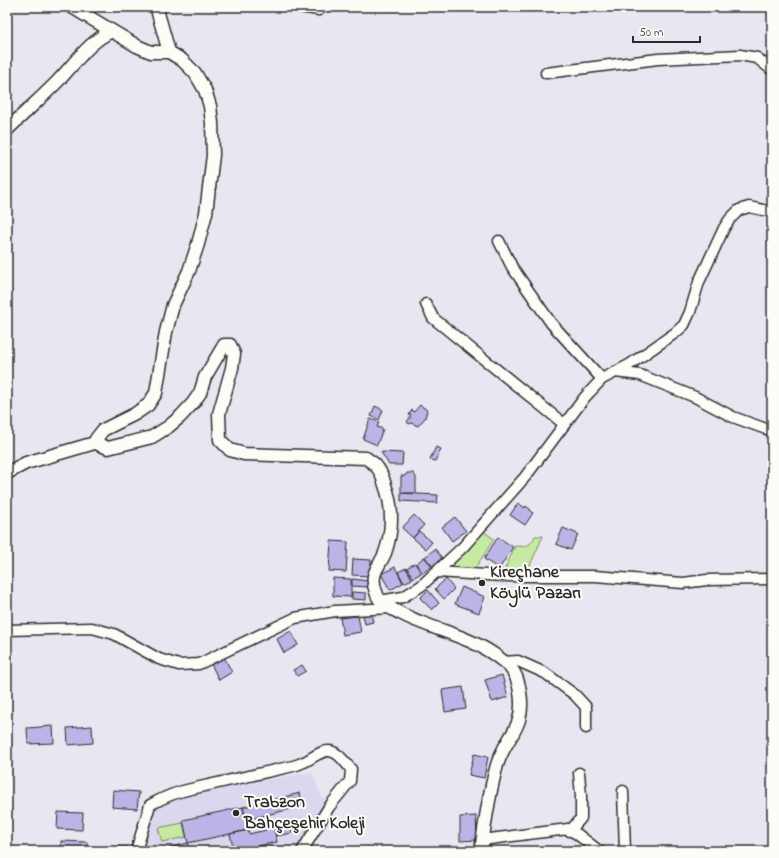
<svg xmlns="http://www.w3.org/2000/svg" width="779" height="858" font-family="'Indie Flower',sans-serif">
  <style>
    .built { fill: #dbd7ee }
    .green { fill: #c7eaa3; stroke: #798a67 }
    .building { fill: #bbb4e6; stroke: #2b2b2b }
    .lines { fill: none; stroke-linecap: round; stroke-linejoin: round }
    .minor-casing { stroke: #2b2b2b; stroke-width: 13 }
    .tertiary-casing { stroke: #2b2b2b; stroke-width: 15 }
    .minor { stroke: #fdfcf7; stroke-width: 10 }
    .tertiary { stroke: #fdfcf7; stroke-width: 12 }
    .poi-dot { fill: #2b2b2b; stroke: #fdfcf7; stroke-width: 1.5 }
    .labels { text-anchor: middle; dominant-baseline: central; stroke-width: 4; stroke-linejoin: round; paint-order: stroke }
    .poi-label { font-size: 18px; font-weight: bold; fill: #2b2b2b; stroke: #fdfcf7; text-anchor: start }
  </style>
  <rect width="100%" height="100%" fill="#e9e6f2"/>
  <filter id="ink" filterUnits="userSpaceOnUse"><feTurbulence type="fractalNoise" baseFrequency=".025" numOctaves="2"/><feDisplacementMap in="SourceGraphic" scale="8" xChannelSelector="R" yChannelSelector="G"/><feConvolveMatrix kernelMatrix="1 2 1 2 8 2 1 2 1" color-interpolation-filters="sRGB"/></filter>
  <g filter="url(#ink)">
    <path class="built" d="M312,772L322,798L328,797L319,815L295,851H144L143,848L153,811L176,799L202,791Z"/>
    <path class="green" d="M484,532L494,539L474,570L444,569L470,546Z
      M535,536H543L527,572L504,571L515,546C526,547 531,546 535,536Z
      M183,823L186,837L162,842L158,828Z"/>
    <path class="building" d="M420,405L427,410L425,418L418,426L411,423L409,424L407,422L411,416L409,415L412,410L414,412Z
      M375,406L383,410L379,420L371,416Z
      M370,419L379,422L377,427L383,429L377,445L363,439Z
      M436,447L441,449L435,461L430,459Z
      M381,452L403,453L402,465H389Z
      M407,473H413L416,477V493H401V476H405Z
      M401,493L438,495L437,503L401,501Z
      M518,503L525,508L526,506L531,510L530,511L533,513L525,525L510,515Z
      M414,515L424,525L413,538L402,528Z
      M455,517L466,531L452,541L442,527Z
      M563,528L578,534L571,550L556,544Z
      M419,531L432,542L426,549L413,538Z
      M498,537L513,547L499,569L484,559Z
      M331,541L348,542L346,572L329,571Z
      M435,549L442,558L432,566L425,557Z
      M424,557L432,566L423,573L416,564Z
      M353,559L371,560L370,576L352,575Z
      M415,563L421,573L413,578L407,568Z
      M395,567L403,583L390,590L381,574Z
      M406,568L412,579L404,583L398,572Z
      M333,578L351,579V597L333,596Z
      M352,579L369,581L368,587L352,586Z
      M446,579L454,589L444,599L435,589Z
      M462,587L485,597L479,613L455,604Z
      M428,590L439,603L432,610L420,598Z
      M352,592L366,593V600L352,599Z
      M371,613L373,622L365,624L363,615Z
      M358,616L361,632L343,635L340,618Z
      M291,631L298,645L284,653L277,639Z
      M224,657L232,672L219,680L211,664Z
      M302,665L306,671L297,676L293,670Z
      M502,675L508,697L492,702L485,680Z
      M463,687L466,709L445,712L442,690Z
      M53,726L54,743L28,744L27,728Z
      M92,726L93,743L68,745L67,728Z
      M474,754L488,757L484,778L469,775Z
      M113,790L139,792L137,809L112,807Z
      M300,793L303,806L246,820L243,807Z
      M243,807L248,830L188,843L183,820Z
      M58,812L83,813L82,830L57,829Z
      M476,816L477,840L460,841V817Z
      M289,820L292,833L276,836L273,824Z
      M273,824L277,842L234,851L230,834L248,830L249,834L266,830L265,826Z
      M61,841L87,842V851H61Z
      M188,843L190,851H156Z
      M272,843L274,851H249V849Z
      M102,847H127V851H102Z"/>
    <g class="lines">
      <defs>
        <path id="minor" d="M300,7L319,10
          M546,73L658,59L740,55L757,58L772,70
          M499,241L512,267L551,323L602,379
          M426,304L433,318L564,424
          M615,372L640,375L695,397L733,417L766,429L772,428
          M436,572L503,576H595L683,583L707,580L772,579
          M380,601L403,597L421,586L463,547L525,477L585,397L602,379L629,365L675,333L684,325L690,312L699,282L724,228L730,219L739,210L749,207L768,211L772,210
          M7,630L92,628L114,634L159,659L179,665L199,664L295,618L335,611L391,608
          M504,662L518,661L545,673L575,695L586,707V728
          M623,791L625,851
          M570,831L581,818V796L579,773
          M482,840L568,829L577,834L599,851
          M136,851L150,805C164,797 176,792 191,789L289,767C294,766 300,764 304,762C313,758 323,748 333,752C340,754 346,764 351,769L350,781L329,807L302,851"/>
        <path id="tertiary" d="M72,7L137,46L151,52H169L182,60L195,73L205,90L210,106L212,123L213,155L206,213L198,244L189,271L173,305L166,332L156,393L148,405L135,414L103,430L96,439L100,445L108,448L152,437L168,427L180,417L193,403L200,393L205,377L224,345H230L234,354L232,368L219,414L220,440L230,450L244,454L366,458C370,461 374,463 376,466C381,471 383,478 385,485C393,507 393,530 385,553C379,568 369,573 376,592C377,595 379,600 382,602C387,607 394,610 400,613C432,630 469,635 499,658C502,661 508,663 510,667C516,674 519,684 520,692C526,729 506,735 497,765C489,793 485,822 481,851
          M159,7L158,13L169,52
          M7,130C23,114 40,99 56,83C74,65 88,42 112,31
          M7,473L26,463L98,442"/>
      </defs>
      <use href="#minor" class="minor-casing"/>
      <use href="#tertiary" class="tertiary-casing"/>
      <use href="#minor" class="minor"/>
      <use href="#tertiary" class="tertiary"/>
    </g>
  </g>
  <g class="poi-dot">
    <circle cx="482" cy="583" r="4"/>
    <circle cx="236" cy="813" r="4"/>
  </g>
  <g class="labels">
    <g class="poi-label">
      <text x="490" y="573">Kireçhane<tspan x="490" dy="21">Köylü Pazarı</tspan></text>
      <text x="244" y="803">Trabzon<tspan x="244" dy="21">Bahçeşehir Koleji</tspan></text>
    </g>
  </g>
  <rect width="779" height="858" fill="none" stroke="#fdfcf7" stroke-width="24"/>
  <rect x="12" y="12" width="755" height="834" fill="none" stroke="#2b2b2b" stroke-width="1.5" filter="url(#ink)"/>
  <path d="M633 36v6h67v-6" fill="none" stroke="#2b2b2b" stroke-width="2"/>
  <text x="639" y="36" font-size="12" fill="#2b2b2b" stroke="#fdfcf7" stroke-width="3" paint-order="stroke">50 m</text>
</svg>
